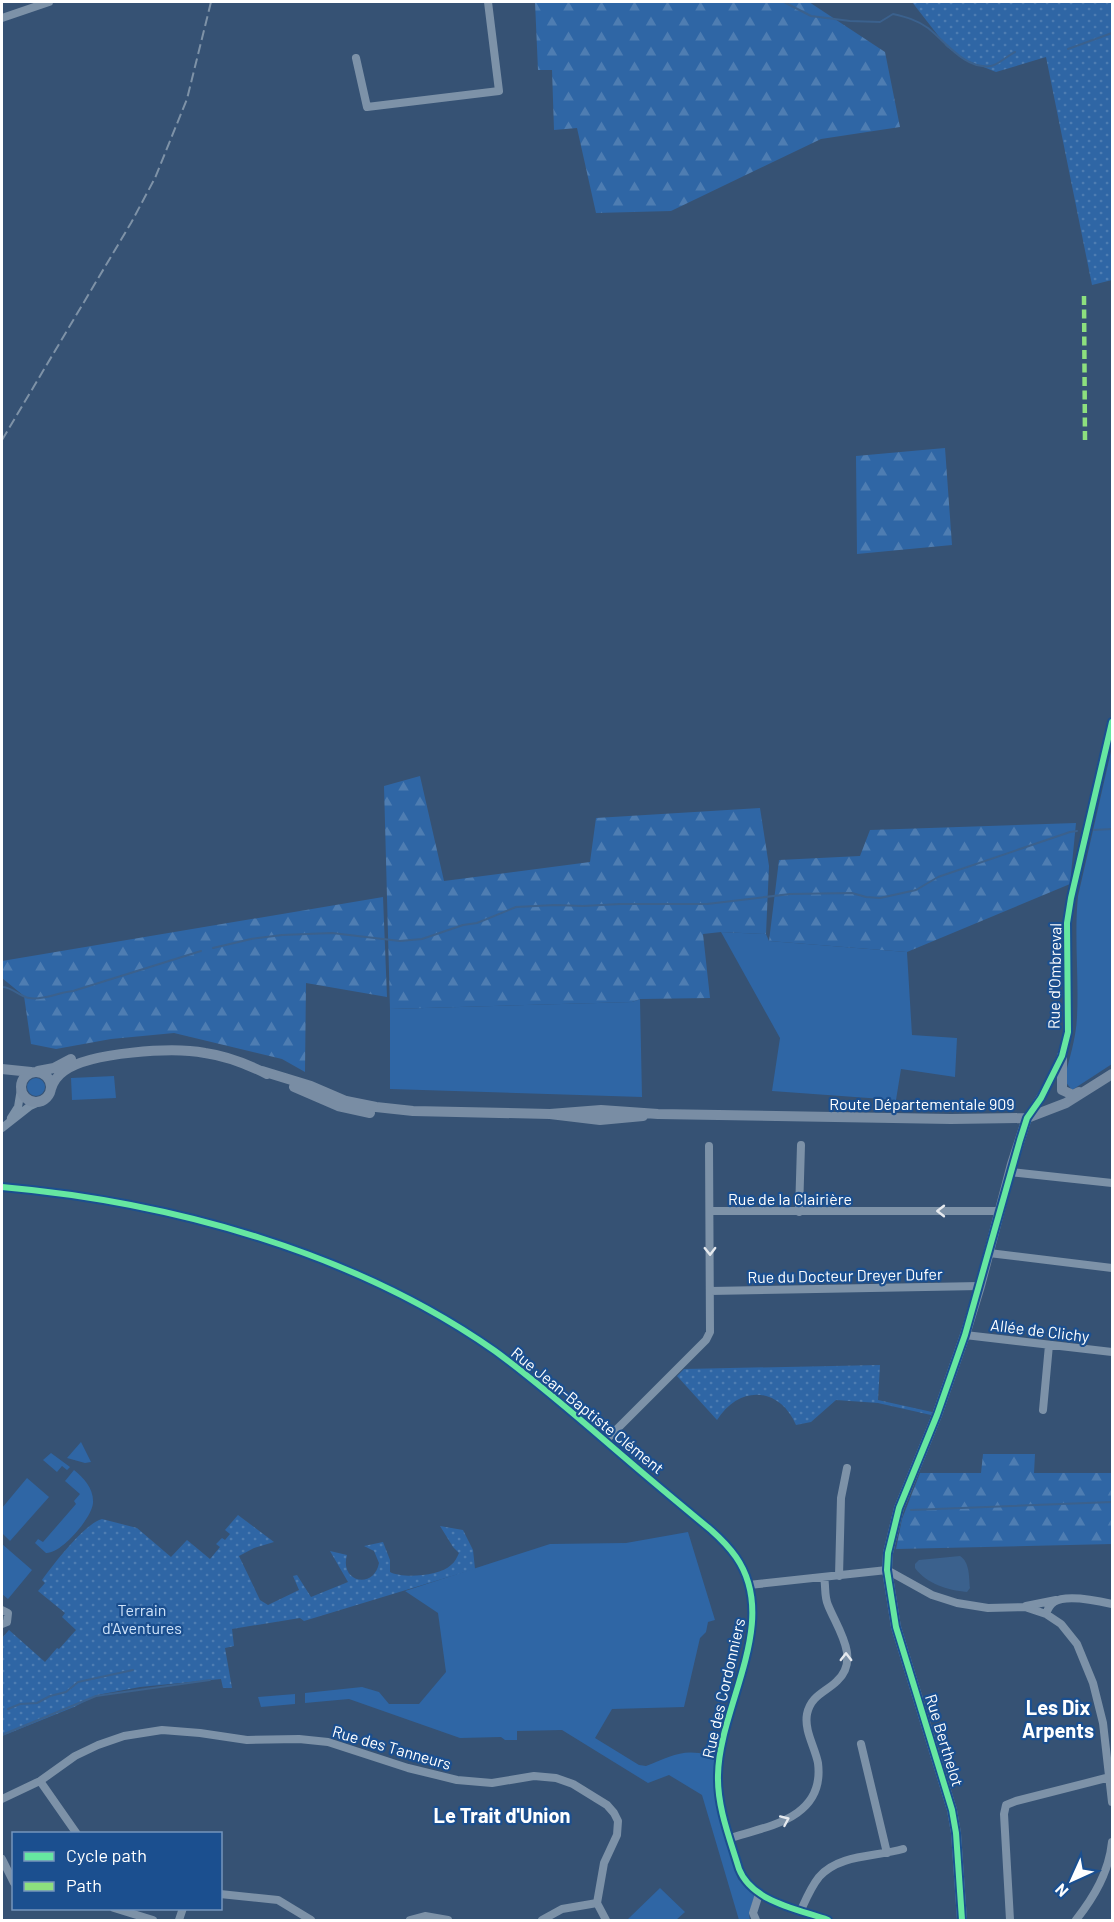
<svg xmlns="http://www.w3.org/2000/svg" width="1114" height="1922" font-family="Barlow,sans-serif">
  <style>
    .grass { fill: #2f66a5 }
    .forest { fill: url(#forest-firs) }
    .park { fill: url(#park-dots) }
    .water { fill: #3b618d }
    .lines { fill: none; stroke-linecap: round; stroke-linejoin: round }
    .stream { stroke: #3b618d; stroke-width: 2 }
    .street { stroke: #7d92a8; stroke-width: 8 }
    .secondary { stroke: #798da4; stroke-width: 10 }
    .rail { stroke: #7e92a7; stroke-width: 2; stroke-dasharray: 10 4.5; stroke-linecap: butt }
    .quiet { stroke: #8de07e; stroke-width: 4.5; stroke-dasharray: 9 4.5; stroke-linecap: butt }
    .cycleway-casing { stroke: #1b4f8f; stroke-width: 10 }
    .cycleway { stroke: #66e7a1; stroke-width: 6 }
    .oneway { stroke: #e5e9ee }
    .labels { text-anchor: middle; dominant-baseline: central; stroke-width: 4.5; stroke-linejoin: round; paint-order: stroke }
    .street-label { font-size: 16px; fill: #fff; stroke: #1b4f8f }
    .park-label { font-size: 16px; fill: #cfe3fa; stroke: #1b4f8f }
    .quarter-label { font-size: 20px; font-weight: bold; fill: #fff; stroke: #1b4f8f }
  </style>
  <defs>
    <pattern id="forest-firs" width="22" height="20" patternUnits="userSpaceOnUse" patternTransform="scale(1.5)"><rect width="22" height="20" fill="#2f66a5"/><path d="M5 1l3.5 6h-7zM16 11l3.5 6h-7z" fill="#4e7db2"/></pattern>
    <pattern id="park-dots" width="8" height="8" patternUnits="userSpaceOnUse" patternTransform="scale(1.5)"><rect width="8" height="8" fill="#2f66a5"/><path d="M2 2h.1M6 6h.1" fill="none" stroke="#4e7db2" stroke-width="1.8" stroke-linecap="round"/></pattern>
  </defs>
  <rect width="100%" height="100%" fill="#365274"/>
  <path class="grass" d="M1112,747V1064L1072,1090L1064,1080C1069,1059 1076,1039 1077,1017C1079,976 1074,936 1078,896Z
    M721,932L766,934L769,941L907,952L912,1035L957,1038L955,1077L901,1069L896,1100L772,1091L780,1038Z
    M640,999L642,1097L390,1089V1009L632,1002Z
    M114,1076L116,1098L72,1100L71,1078Z
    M27 1087a9 9 0 1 1 18 0a9 9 0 1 1-18 0Z
    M81,1442L91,1462L85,1463L67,1458Z
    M51,1453L70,1467L67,1470L62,1466L57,1472L43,1460Z
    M74,1470C84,1478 94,1489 93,1503C92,1518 61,1554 46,1553L35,1543L38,1539L43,1542L76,1504L74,1501L80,1494L65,1481Z
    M27,1478L49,1497L10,1541L2,1533V1508Z
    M688,1532L715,1620L708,1622L706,1632L700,1638L684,1707L612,1709L595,1738L639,1765L646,1766C670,1757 682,1748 708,1755L710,1748L715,1752V1790L717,1806L738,1879L755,1894L749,1914L750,1920H739L702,1795L669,1775L648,1783L562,1730L517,1731V1740H505L501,1737L460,1738L349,1699L305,1703V1693L362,1687L379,1692L389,1704H419L446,1672L438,1613L405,1591L550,1544L626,1543Z
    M2,1544L32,1570L8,1599L2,1594Z
    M295,1694V1704L261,1707L258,1697Z
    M660,1888L685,1912L676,1920H627Z"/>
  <path class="forest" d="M535,2H809L885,52L900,127L821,139L671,211L596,213L577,128L554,130L552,70H538Z
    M945,448L952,545L857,554L856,456Z
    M420,776L444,881L590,862L596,818L760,808L769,866L766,934L721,932L703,934L710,998L640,999L632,1002L390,1009L384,786Z
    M1076,823L1070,884L907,952L769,941L779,860L860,856L870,830Z
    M383,897L387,997L306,983L305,1072L282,1059L174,1033L111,1039L56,1049L31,1044L24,996L2,978V961Z
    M983,1454H1035L1034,1473H1112V1544L896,1549L902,1519L920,1473H981Z"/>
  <path class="park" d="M912,2H1112V280L1092,285L1046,57L996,72L966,60L947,47Z
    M880,1365L878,1400L932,1412L931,1415L878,1403L836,1400L811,1422L796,1425C779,1386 739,1385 717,1420L677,1376L684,1369Z
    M238,1515L274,1542L254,1548L239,1556L260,1600L268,1605L299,1590L293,1576L297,1575L311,1597L348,1582L330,1551L347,1555C339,1582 374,1590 379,1563L374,1551L364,1546L383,1542L390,1560V1572C403,1579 440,1576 451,1565C455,1562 457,1557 459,1553L453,1547L440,1526L463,1530L473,1550L475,1569L304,1621L300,1618L232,1629L234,1646L225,1648L232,1688H223L221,1679L140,1687L97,1695L74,1707L2,1736V1638L9,1630L45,1662L57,1648L59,1649L76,1630L62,1617L65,1613L38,1591L45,1583L42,1580C53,1565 84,1524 102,1519L137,1528L171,1557L187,1540L210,1559L220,1547L216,1544L222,1538L225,1540L230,1534L225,1530Z"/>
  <path class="water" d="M960,1556C970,1562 969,1578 970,1588L967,1592C947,1590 927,1584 915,1568V1564L919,1560Z"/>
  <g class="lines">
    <path class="stream" d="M784,2L811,16L850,21L880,22L893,14C906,17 917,20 928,28C946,42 965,70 991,66C998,65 1007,56 1015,52
      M1068,49L1112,33
      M1094,830L1112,829
      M213,948L251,939L282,935L332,933L400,941L422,939L463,925L477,923L516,907L555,905L583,906L620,904H707L790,894L852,893L866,897L880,898L916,890L938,877L1070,832L1077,831
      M2,987C12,987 19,996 29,998C42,1001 59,992 73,991L201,951
      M911,1510L1112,1502
      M8,1709L20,1704L37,1703L50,1696L66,1692L78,1682L133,1670
      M2,1735L96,1696L210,1680"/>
    <path class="street" d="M2,18L49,2
      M356,58L367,107L499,91L488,2
      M1028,1117C1045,1091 1062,1063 1068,1032L1067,923L1071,898L1112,722
      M11,1118L18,1107L21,1089
      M2,1128L30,1106L41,1101
      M1010,1172L1112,1183
      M2,1187C171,1202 354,1252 495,1351C540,1384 582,1421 624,1457C653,1482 682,1506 711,1530C720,1538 729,1547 736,1557C781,1622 719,1706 718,1775C717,1807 730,1839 739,1869C752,1902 798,1909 828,1920
      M710,1211H1000
      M799,1212L801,1145
      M989,1253L1112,1268
      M710,1291L980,1286
      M965,1335L1112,1352
      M1043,1410L1049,1345
      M605,1441L706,1340L710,1332L709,1146
      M839,1576L841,1498L847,1468
      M749,1585L887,1570L932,1595L957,1603L988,1608L1025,1607L1046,1614L1061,1624L1077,1644L1093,1683L1103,1723L1112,1802
      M1026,1606L1056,1600
      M2,1610L8,1613L7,1622L2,1624
      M1046,1614C1048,1609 1049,1605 1054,1602C1066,1594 1099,1601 1112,1604
      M861,1744L887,1853
      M40,1781L77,1834
      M2,1799L40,1781L75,1756L98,1745L124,1736L162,1730L200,1733L247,1740L299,1739L328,1742L408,1768L457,1780L492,1783L534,1776L556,1778L573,1784L607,1805L614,1813L618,1821L617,1835L604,1863L597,1903
      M730,1838C769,1826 825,1818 818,1763C815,1747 804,1731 807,1714C811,1695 826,1692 837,1681C861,1659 837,1628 828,1605C824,1596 826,1587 824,1577
      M2,1859L14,1883
      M220,1894L278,1900L311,1920
      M597,1903L606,1920
      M114,1908L153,1920
      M801,1910C806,1899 811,1887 819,1877C839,1854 876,1857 903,1849
      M179,1920L183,1908
      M410,1920L425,1916L448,1920
      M542,1920L562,1909L597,1903
      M756,1920L753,1913L759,1894
      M1010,1920L1004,1814L1006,1805L1016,1801L1110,1777
      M1076,1920C1094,1897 1109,1872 1112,1842"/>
    <path class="secondary" d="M1062,1056V1090L1073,1095L1079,1092
      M2,1069L31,1072
      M38,1071L54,1068L71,1059
      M262,1071L311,1086L346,1101L376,1107L413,1111L550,1114L600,1120L643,1116
      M21 1087a15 15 0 1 1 30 0a15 15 0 1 1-30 0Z
      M294,1087L338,1106L370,1113
      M51,1089C53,1082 57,1076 64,1071C90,1052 173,1047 205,1053C227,1056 247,1064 267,1074
      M550,1114L601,1110L658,1114L951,1119L1027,1118L1066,1103L1112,1074
      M962,1920L956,1833L952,1810L896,1627L887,1570L888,1553L899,1508L937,1415L965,1335L980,1286L1012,1164L1027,1118"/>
    <path class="rail" d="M2,440L131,223L155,178L187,99L211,2"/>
    <path class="quiet" d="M1084,296L1085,441"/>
    <defs>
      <path id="cycleway" d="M2,1187C171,1202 354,1252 495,1351C540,1384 582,1421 624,1457C653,1482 682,1506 711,1530C720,1538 729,1547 736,1557C781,1622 719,1706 718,1775C717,1807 730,1839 739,1869C752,1902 798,1909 828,1920
        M962,1920L956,1833L952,1810L896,1627L887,1570L888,1553L899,1508L937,1415L965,1335L1020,1140L1027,1118L1041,1098L1062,1056L1068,1032L1067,923L1071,898L1112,722"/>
    </defs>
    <use href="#cycleway" class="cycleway-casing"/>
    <use href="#cycleway" class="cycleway"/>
  </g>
  <defs><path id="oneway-chevron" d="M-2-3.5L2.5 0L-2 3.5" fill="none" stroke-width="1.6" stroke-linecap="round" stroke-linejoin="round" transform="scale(1.5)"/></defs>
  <g class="oneway">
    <use href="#oneway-chevron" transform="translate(941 1211) rotate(180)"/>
    <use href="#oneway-chevron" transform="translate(710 1251) rotate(89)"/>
    <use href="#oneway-chevron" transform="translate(846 1657) rotate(-90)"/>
    <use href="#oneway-chevron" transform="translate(785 1820) rotate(-24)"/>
  </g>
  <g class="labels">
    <g class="street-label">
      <text transform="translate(1054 976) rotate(-89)">Rue d'Ombreval</text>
      <text x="922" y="1103">Route Départementale 909</text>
      <text x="790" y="1198">Rue de la Clairière</text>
      <text transform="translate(845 1275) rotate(-1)">Rue du Docteur Dreyer Dufer</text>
      <text transform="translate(1040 1330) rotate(7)">Allée de Clichy</text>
      <text transform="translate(588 1410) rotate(39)">Rue Jean-Baptiste Clément</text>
      <text transform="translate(723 1688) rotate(-77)">Rue des Cordonniers</text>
      <text transform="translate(945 1740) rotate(73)">Rue Berthelot</text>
      <text transform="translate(392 1747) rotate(16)">Rue des Tanneurs</text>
    </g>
    <g class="park-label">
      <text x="142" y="1609">Terrain<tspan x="142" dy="18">d'Aventures</tspan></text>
    </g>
    <g class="quarter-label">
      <text x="1058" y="1707">Les Dix<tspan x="1058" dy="23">Arpents</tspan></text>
      <text x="502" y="1815">Le Trait d'Union</text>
    </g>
  </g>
  <rect width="1114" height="1922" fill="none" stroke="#ffffff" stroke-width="6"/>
  <rect x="12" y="1832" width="210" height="78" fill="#1b4f8f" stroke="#7695bc" stroke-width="1.5"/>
  <rect x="24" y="1852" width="30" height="9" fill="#66e7a1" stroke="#7695bc" stroke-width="1.5"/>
  <text x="66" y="1862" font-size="18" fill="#ffffff">Cycle path</text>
  <rect x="24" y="1882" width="30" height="9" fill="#8de07e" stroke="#7695bc" stroke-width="1.5"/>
  <text x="66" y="1892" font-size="18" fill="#ffffff">Path</text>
  <g transform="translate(1072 1880) rotate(225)" stroke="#1b4f8f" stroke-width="4.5" paint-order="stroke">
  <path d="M0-4.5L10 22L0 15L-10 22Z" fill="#ffffff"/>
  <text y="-9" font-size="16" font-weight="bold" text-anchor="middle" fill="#ffffff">N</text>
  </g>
</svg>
